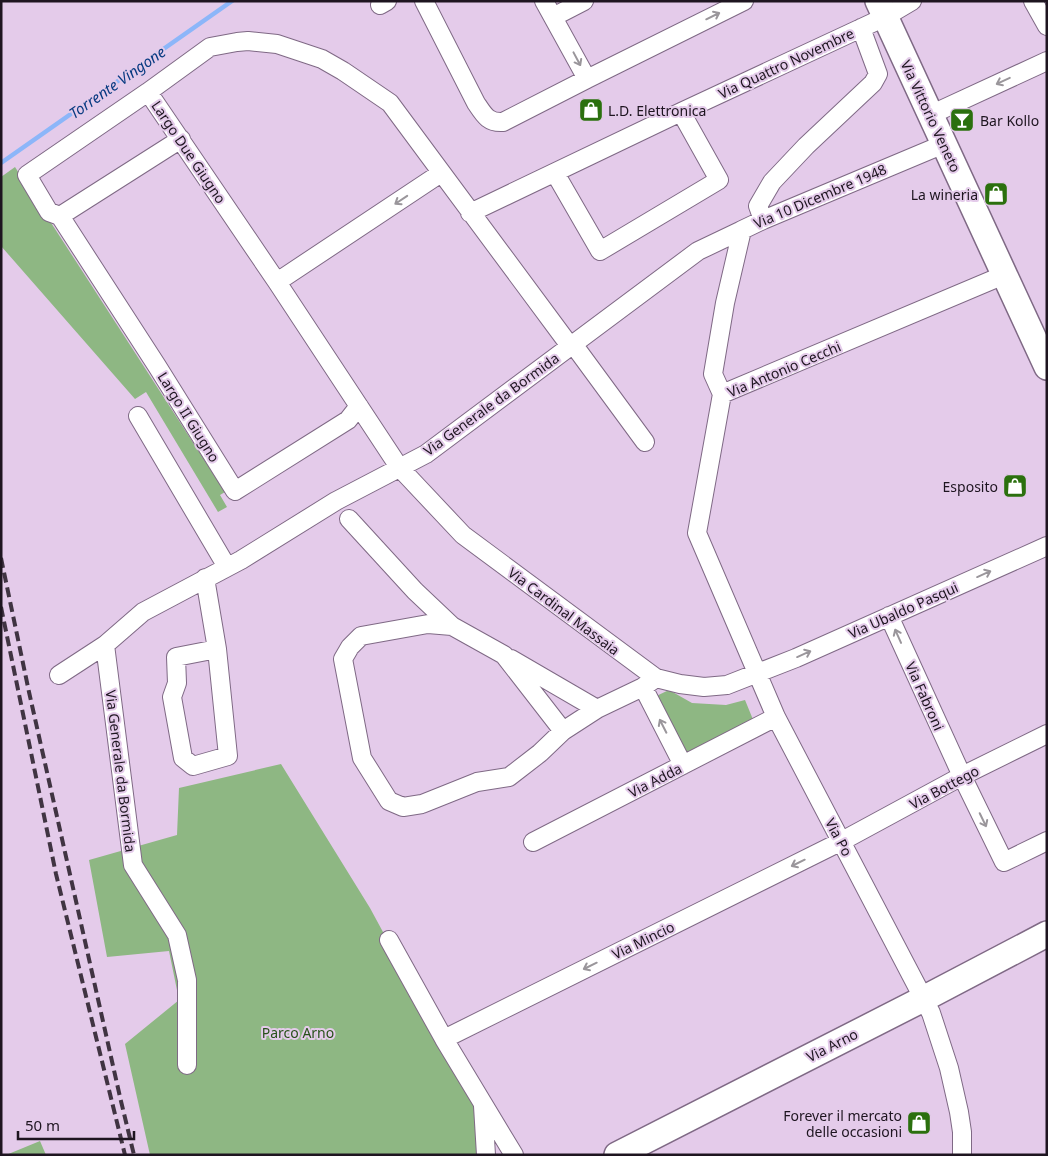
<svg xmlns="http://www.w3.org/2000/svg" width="1048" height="1156" font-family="'Noto Sans',sans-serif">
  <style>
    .green { fill: #8eb783 }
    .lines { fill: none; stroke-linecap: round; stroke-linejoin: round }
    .stream { stroke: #8cb6f9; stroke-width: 4.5 }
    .minor-casing { stroke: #7f6985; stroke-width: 20 }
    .secondary-casing { stroke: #7f6985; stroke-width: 28 }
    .minor { stroke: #fff; stroke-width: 18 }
    .secondary { stroke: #fff; stroke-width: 25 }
    .rail { stroke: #403442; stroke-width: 4; stroke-dasharray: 10 5; stroke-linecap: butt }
    .oneway { stroke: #9a969b }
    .labels { text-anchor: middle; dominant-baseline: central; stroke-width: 4; stroke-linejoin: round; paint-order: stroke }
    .street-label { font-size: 14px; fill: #1e1520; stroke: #e4cbea }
    .poi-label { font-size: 14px; fill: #1e1520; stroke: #e4cbea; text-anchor: end }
    .park-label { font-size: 14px; fill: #275119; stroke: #e4cbea }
    .water-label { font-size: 15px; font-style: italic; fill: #083a81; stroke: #e4cbea }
  </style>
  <rect width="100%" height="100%" fill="#e4cbea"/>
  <path class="green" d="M15,167L225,492L220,495L227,507L218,512L146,392L135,399L1,246V177Z
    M669,690L692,703L726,705L745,700L754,722L684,754L650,699Z
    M281,764L370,908L476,1104L477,1155H150L125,1044L179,1000L169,951L107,957L89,860L177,835L179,788Z
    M40,1141L46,1155H6Z"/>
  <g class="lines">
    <path class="stream" d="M1,163L232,1"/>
    <defs>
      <path id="minor" d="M424,1L476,103C484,115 488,123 503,122L587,79
        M544,1L587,79L744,1
        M1033,1L1047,26
        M380,5L387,1
        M553,17L584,1
        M930,115L1047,61
        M181,139L60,216L157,366L235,491L348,420L359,406
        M555,173L600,251L719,180L681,112
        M470,213L681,112L885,17L912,1
        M60,216L49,212L27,175L148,92
        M763,220L758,206L772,182L806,146L873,83L878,74L861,28
        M277,282L441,173
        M573,344L645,442
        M570,346L390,103L343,71L322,59L277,44L248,41L237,42L210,47L148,92L277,282L399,467L463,535L656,678L680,684L704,687L727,685L796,658L1047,546
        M722,394L713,374L725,303L742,230L763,220L944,144
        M138,416L227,567
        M349,519L415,591L452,626
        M205,578L217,649L228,756L193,766L183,758L172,697L177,683L176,657L217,649
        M889,616L962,776L1004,862L1047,841
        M511,659L597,709
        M59,675L105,645
        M643,687L683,765
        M563,731L504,655L452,626L428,624L361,636L350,647L343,659L362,758L389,801L403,807L422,804L477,782L509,777L540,753L563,731L597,709L643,687L656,678
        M533,842L776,717
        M389,940L444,1039L514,1155
        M444,1039L842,841L962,776L1047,734
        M187,1065V980L177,935L133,865L105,645L143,612L241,560L336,501L426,454L698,251L742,230
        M483,1106L486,1155
        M962,1155V1132L959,1112L949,1068L931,1013L776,717L697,533L722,394L1004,275"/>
      <path id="secondary" d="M878,1L1047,367
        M617,1155L925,998L1047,934"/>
    </defs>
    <use href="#minor" class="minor-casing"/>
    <use href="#secondary" class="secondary-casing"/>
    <use href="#minor" class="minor"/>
    <use href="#secondary" class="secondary"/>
    <path class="rail" d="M1,558L29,692L120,1097L134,1155
      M1,607L56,874L125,1155"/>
  </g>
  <defs><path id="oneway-shaft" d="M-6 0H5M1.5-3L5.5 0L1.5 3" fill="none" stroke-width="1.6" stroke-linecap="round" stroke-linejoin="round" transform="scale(1.25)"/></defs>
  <g class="oneway">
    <use href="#oneway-shaft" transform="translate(713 16) rotate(-26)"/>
    <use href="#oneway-shaft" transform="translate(577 59) rotate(62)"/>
    <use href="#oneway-shaft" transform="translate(1003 81) rotate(155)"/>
    <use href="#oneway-shaft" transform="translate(401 200) rotate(146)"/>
    <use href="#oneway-shaft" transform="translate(984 574) rotate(-24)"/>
    <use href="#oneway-shaft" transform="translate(898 636) rotate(-114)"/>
    <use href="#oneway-shaft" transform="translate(804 654) rotate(-24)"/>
    <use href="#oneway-shaft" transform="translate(663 726) rotate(-117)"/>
    <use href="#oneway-shaft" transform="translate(983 820) rotate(64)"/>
    <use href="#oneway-shaft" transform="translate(798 863) rotate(154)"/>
    <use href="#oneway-shaft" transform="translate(590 966) rotate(154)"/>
  </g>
  <defs>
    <symbol id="shop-square" viewBox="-11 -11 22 22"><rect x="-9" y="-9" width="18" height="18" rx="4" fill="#2b700e" stroke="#e4cbea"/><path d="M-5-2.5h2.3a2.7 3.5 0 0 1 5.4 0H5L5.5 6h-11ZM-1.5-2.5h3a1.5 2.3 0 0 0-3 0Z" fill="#fff"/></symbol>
    <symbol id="bar-square" viewBox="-11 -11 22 22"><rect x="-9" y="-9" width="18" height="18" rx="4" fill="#2b700e" stroke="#e4cbea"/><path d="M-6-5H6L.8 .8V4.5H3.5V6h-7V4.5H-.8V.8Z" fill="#fff"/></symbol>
  </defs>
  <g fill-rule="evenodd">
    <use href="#shop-square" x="577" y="96" width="28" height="28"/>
    <use href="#bar-square" x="948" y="106" width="28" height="28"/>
    <use href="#shop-square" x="982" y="180" width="28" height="28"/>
    <use href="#shop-square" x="1001" y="472" width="28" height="28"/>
    <use href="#shop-square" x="905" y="1109" width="28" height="28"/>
  </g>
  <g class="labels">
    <g class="street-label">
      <text transform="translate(786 63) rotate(-25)">Via Quattro Novembre</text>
      <text transform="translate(931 116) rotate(65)">Via Vittorio Veneto</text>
      <text transform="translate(189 152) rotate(56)">Largo Due Giugno</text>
      <text transform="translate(820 196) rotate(-23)">Via 10 Dicembre 1948</text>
      <text transform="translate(784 369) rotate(-23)">Via Antonio Cecchi</text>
      <text transform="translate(491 404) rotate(-36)">Via Generale da Bormida</text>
      <text transform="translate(189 417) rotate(58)">Largo II Giugno</text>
      <text transform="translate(903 610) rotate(-24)">Via Ubaldo Pasqui</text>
      <text transform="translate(564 611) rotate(37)">Via Cardinal Massaia</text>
      <text transform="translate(925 696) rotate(66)">Via Fabroni</text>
      <text transform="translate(121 771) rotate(83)">Via Generale da Bormida</text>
      <text transform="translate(655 780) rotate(-27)">Via Adda</text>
      <text transform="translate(944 787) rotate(-28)">Via Bottego</text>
      <text transform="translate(839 837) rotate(62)">Via Po</text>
      <text transform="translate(643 940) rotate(-26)">Via Mincio</text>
      <text transform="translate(832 1045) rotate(-27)">Via Arno</text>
    </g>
    <g class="poi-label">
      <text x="608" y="110" text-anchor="start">L.D. Elettronica</text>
      <text x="980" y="120" text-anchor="start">Bar Kollo</text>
      <text x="978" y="194">La wineria</text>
      <text x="998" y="486">Esposito</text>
      <text x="902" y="1115">Forever il mercato<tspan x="902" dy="16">delle occasioni</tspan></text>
    </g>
    <g class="park-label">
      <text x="298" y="1032">Parco Arno</text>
    </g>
    <g class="water-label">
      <text transform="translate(117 82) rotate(-35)">Torrente Vingone</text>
    </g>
  </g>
  <rect width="1048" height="1156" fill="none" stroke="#1e1520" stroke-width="5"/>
  <path d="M18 1131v8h116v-8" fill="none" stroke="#1e1520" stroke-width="2.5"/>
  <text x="25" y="1131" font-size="15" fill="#1e1520" stroke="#e4cbea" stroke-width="4" paint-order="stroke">50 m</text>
</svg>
